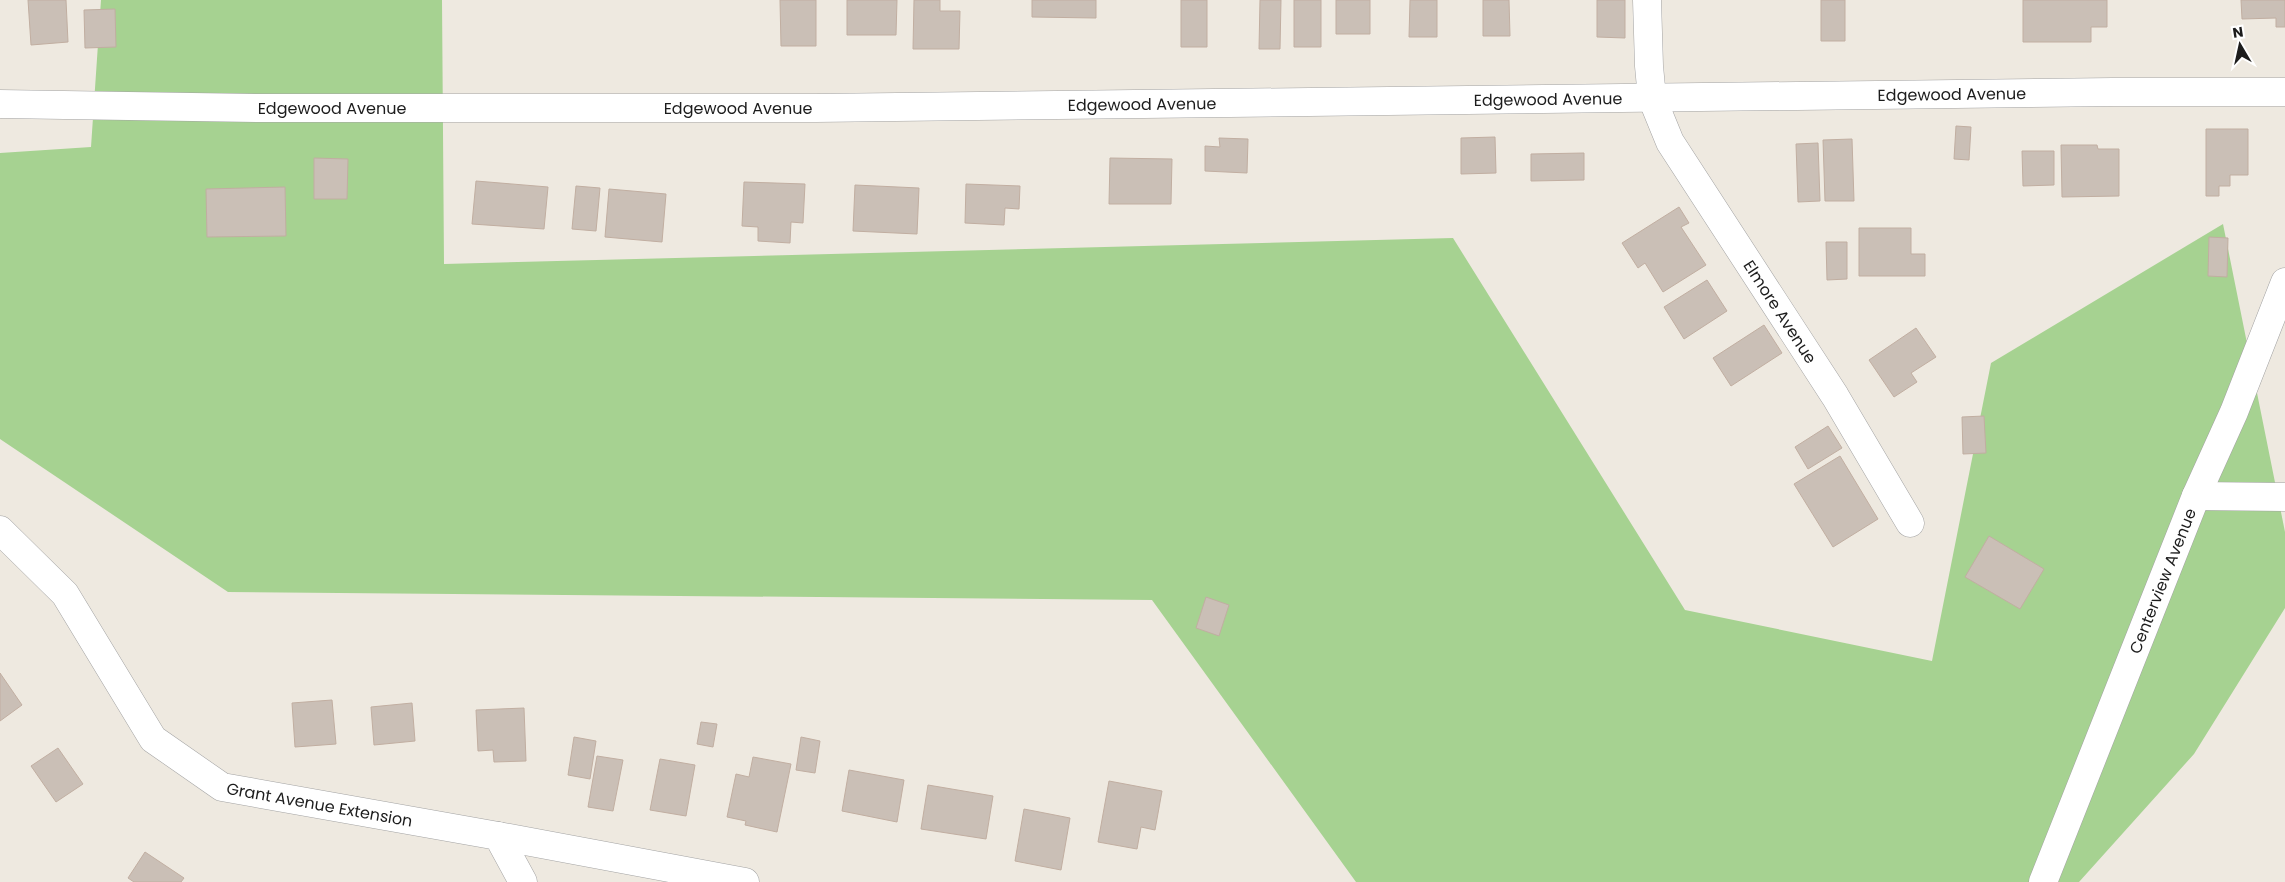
<svg xmlns="http://www.w3.org/2000/svg" width="2285" height="882" font-family="Poppins,sans-serif">
  <style>
    .forest { fill: #a6d291 }
    .building { fill: #cabfb6; stroke: #c1aea1 }
    .lines { fill: none; stroke-linecap: round; stroke-linejoin: round }
    .minor-casing { stroke: #a3a3a3; stroke-width: 29 }
    .minor { stroke: #fff; stroke-width: 28 }
    .labels { text-anchor: middle; dominant-baseline: central; stroke-width: 4; stroke-linejoin: round; paint-order: stroke }
    .street-label { font-size: 16px; fill: #1c1c1c; stroke: #fff }
  </style>
  <rect width="100%" height="100%" fill="#eee9e0"/>
  <path class="forest" d="M101,0H442L444,264L1453,238L1685,610L1932,661L1991,363L2223,224L2285,532V608L2194,754L2079,882H1356L1152,600L228,592L0,439V153L91,147Z"/>
  <path class="building" d="M28,0H66L68,42L31,45Z
    M780,0H816V46H781Z
    M847,0H897L896,35H847Z
    M914,0H940V11H960L959,49H913Z
    M1032,0H1096V18L1032,17Z
    M1181,0H1207V47H1181Z
    M1260,0H1281L1280,49H1259Z
    M1294,0H1321V47H1294Z
    M1336,0H1370V34H1336Z
    M1410,0H1437V37H1409Z
    M1483,0H1509L1510,36H1483Z
    M1597,0H1625V38L1597,37Z
    M1821,0H1845V41H1821Z
    M2023,0H2107V27H2091V42H2023Z
    M2241,0H2285V27H2276V18L2242,19Z
    M115,9L116,47L85,48L84,10Z
    M1956,126L1971,127L1969,160L1954,159Z
    M2206,129H2248V175H2230V186H2219V196H2206Z
    M1495,137L1496,173L1461,174V138Z
    M1219,138L1248,139L1247,173L1205,171V146L1220,147Z
    M1852,139L1854,201H1825L1823,140Z
    M1818,143L1820,201L1798,202L1796,144Z
    M2061,145H2097L2098,149H2119V196L2062,197Z
    M2022,151H2054V185L2023,186Z
    M1584,153V180L1531,181V154Z
    M314,158L348,159L347,199H314Z
    M1110,158L1172,159L1171,204H1109Z
    M476,181L548,187L544,229L472,224Z
    M744,182L805,184L803,223L791,222L790,243L758,241V227L742,226Z
    M966,184L1020,186L1019,209L1005,208L1004,225L965,223Z
    M855,185L919,188L917,234L853,231Z
    M576,186L600,188L596,231L572,229Z
    M285,187L286,236L207,237L206,189Z
    M609,189L666,194L662,242L605,237Z
    M1679,207L1689,223L1681,227L1706,265L1663,292L1645,263L1638,268L1622,243Z
    M1859,228H1911V254H1925V276H1859Z
    M2209,237L2228,238L2227,277L2208,276Z
    M1826,242H1847V279L1827,280Z
    M1707,280L1727,311L1684,339L1664,307Z
    M1764,325L1782,353L1731,386L1713,358Z
    M1916,328L1936,357L1911,373L1917,382L1894,397L1869,360Z
    M1984,416L1986,453L1963,454L1962,417Z
    M1828,426L1842,448L1808,469L1795,447Z
    M1840,456L1878,519L1833,547L1794,484Z
    M1989,536L2044,569L2020,609L1965,577Z
    M1206,597L1229,605L1219,636L1196,628Z
    M0,673L22,705L0,721Z
    M332,700L336,744L295,747L292,703Z
    M412,703L415,741L374,745L371,707Z
    M524,708L526,761L494,762L493,750L478,751L476,710Z
    M701,722L717,724L713,747L697,744Z
    M574,737L596,741L590,779L568,775Z
    M801,737L820,741L815,773L796,770Z
    M58,748L83,784L56,802L31,766Z
    M597,756L623,760L613,811L588,807Z
    M753,757L791,764L777,832L745,825L746,821L727,817L736,774L749,777Z
    M660,759L695,765L686,816L650,810Z
    M849,770L904,780L897,822L842,811Z
    M1109,781L1162,791L1155,830L1141,827L1137,849L1098,842Z
    M928,785L993,796L986,839L921,829Z
    M1024,809L1070,818L1061,870L1015,861Z
    M145,852L184,878L181,882H134L128,878Z"/>
  <g class="lines">
    <defs>
      <g id="minor">
        <path id="s1" d="M1647,0L1649,66L1652,98L1670,142L1835,396L1910,523"/>
        <path id="s2" d="M0,104L259,108H816L2113,92H2285"/>
        <path d="M2196,496L2285,497"/>
        <path id="s3" d="M0,530L65,594L153,739L222,787L498,836L523,882"/>
        <path d="M498,836L745,882"/>
        <path id="s4" d="M2043,882L2196,496L2234,412L2285,282"/>
      </g>
    </defs>
    <use href="#minor" class="minor-casing"/>
    <use href="#minor" class="minor"/>
  </g>
  <g class="labels">
    <g class="street-label">
      <text stroke="none"><textPath href="#s2" startOffset="1952">Edgewood Avenue</textPath></text>
      <text stroke="none"><textPath href="#s2" startOffset="1548">Edgewood Avenue</textPath></text>
      <text stroke="none"><textPath href="#s2" startOffset="1142">Edgewood Avenue</textPath></text>
      <text stroke="none"><textPath href="#s2" startOffset="332">Edgewood Avenue</textPath></text>
      <text stroke="none"><textPath href="#s2" startOffset="738">Edgewood Avenue</textPath></text>
      <text stroke="none"><textPath href="#s1" startOffset="348">Elmore Avenue</textPath></text>
      <text stroke="none"><textPath href="#s4" startOffset="324">Centerview Avenue</textPath></text>
      <text stroke="none"><textPath href="#s3" startOffset="444">Grant Avenue Extension</textPath></text>
    </g>
  </g>
  <g transform="translate(2240 45) rotate(351)" stroke="#ffffff" stroke-width="4" paint-order="stroke">
  <path d="M0-4L9 19L0 12L-9 19Z" fill="#1c1c1c"/>
  <text y="-8" font-size="14" font-weight="bold" text-anchor="middle" fill="#1c1c1c">N</text>
  </g>
</svg>
